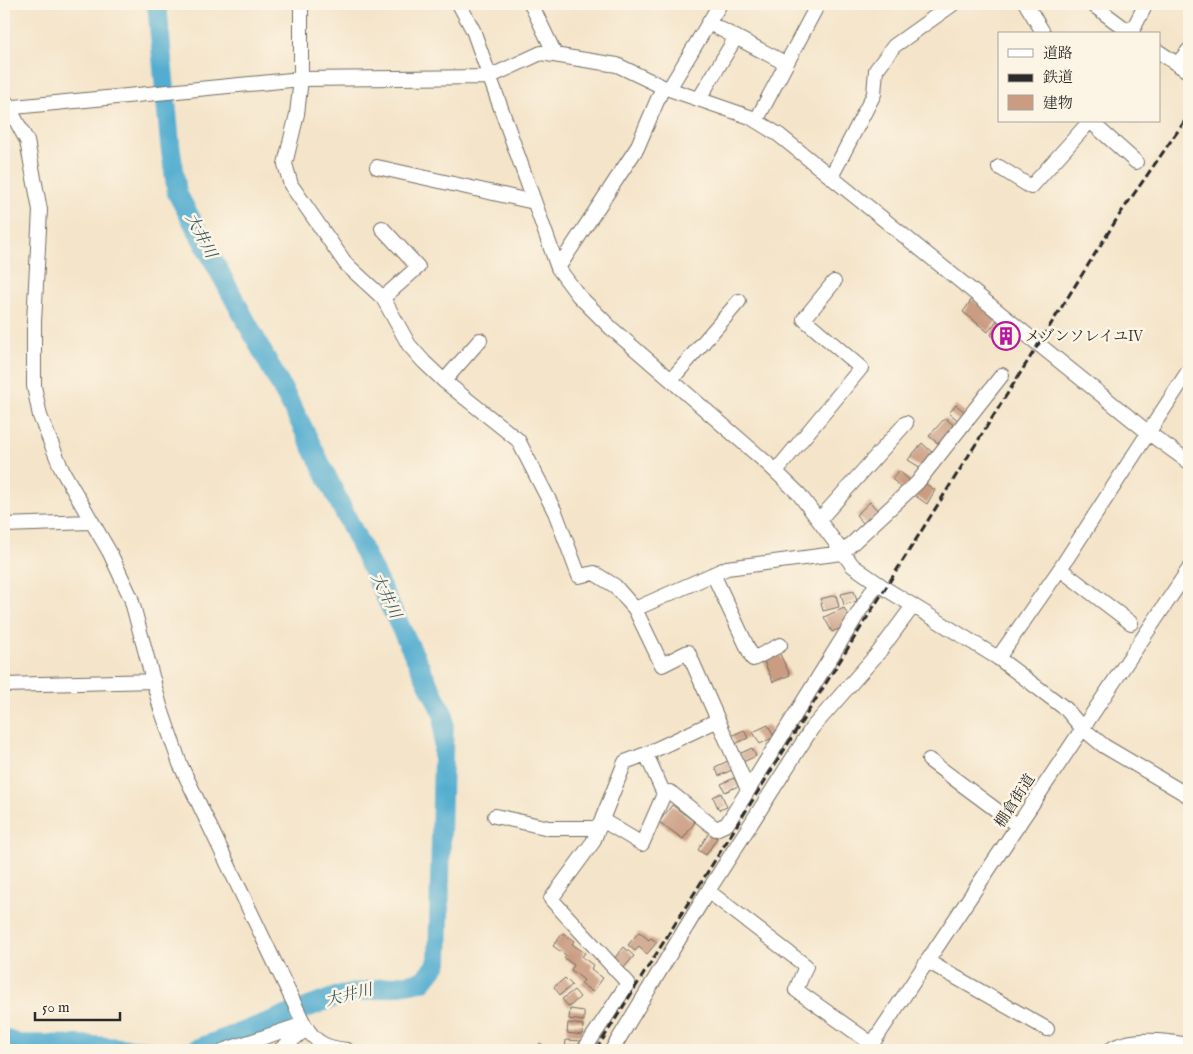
<svg xmlns="http://www.w3.org/2000/svg" width="1193" height="1054" font-family="'IM FELL English','Noto Serif JP',serif">
  <style>
    .lines { fill: none; stroke-linecap: round; stroke-linejoin: round }
    .river { stroke: #53add0; stroke-width: 20 }
    .building { fill: #ca9d83 }
    .minor-casing { stroke: #716c62; stroke-width: 16 }
    .minor { stroke: #fff; stroke-width: 14 }
    .rail { stroke: #2b2b2b; stroke-width: 3; stroke-dasharray: 8 4; stroke-linecap: butt }
    .labels { text-anchor: middle; dominant-baseline: central; stroke-width: 5; stroke-linejoin: round; paint-order: stroke }
    .poi-label { font-size: 15px; fill: #2b2b2b; stroke: #fcf5e5; text-anchor: start }
    .street-label { font-size: 15px; fill: #2b2b2b; stroke: #fcf5e5 }
    .water-label { font-size: 16px; font-style: italic; fill: #395865; stroke: #fcf5e5 }
  </style>
  <rect width="100%" height="100%" fill="#fcf5e5"/>
  <filter id="ink" filterUnits="userSpaceOnUse"><feTurbulence type="fractalNoise" baseFrequency=".02" numOctaves="2"/><feDisplacementMap in="SourceGraphic" scale="10" xChannelSelector="R" yChannelSelector="G"/><feConvolveMatrix kernelMatrix="1 2 1 2 8 2 1 2 1" color-interpolation-filters="sRGB"/></filter>
  <filter id="wash" filterUnits="userSpaceOnUse"><feTurbulence type="fractalNoise" baseFrequency=".0096" numOctaves="4" result="noise"/><feDisplacementMap in="SourceGraphic" scale="20" xChannelSelector="R" yChannelSelector="G"/><feGaussianBlur stdDeviation="1.12" result="paint"/><feColorMatrix in="noise" values="0 0 0 0 0 0 0 0 0 0 0 0 0 0 0 0 0 1.4 0 .05"/><feComposite in="paint" operator="in"/></filter>
  <g filter="url(#wash)">
    <rect width="100%" height="100%" fill="#f4e4c9"/>
    <g class="lines">
      <path class="river" d="M157,4L170,144L177,193L298,418L444,716L438,962L423,981L338,996L194,1050
        M4,1039L18,1044L82,1045L145,1050"/>
    </g>
    <g id="blocks">
      <path class="building" d="M972,299L998,319L988,332L963,312Z
        M1001,322L1021,338L1011,351L991,335Z
        M956,405L966,413L959,421L949,413Z
        M945,418L957,428L941,446L929,436Z
        M922,443L935,455L923,469L908,460Z
        M899,471L911,481L904,490L892,479Z
        M923,482L935,490L927,504L914,495Z
        M870,502L879,512L865,525L856,515Z
        M854,591L857,601L844,605L841,594Z
        M836,595L839,607L823,611L820,599Z
        M844,608L850,620L848,625L832,632L824,617Z
        M778,650L790,675L773,682L762,657Z
        M768,725L774,737L760,744L753,732Z
        M744,730L748,738L735,744L731,736Z
        M752,748L756,756L743,762L739,754Z
        M728,761L732,770L719,776L715,767Z
        M734,778L738,786L725,792L721,784Z
        M721,793L727,807L719,810L713,797Z
        M672,805L695,822L683,839L659,822Z
        M709,833L717,838L706,855L698,850Z
        M639,932L649,940L651,938L657,942L647,954L639,947L635,951L628,945Z
        M563,933L574,941L572,944L585,953L582,957L593,965L591,969L603,978L593,992L581,984L584,980L571,970L574,965L564,958L566,955L553,946Z
        M624,947L634,956L623,969L613,960Z
        M565,978L572,985L560,995L554,987Z
        M574,990L580,997L569,1007L562,999Z
        M570,1009L584,1011V1021L569,1019Z
        M568,1023L583,1025L582,1035L567,1033Z
        M566,1040L581,1041L580,1050H565Z
        M540,1043L551,1050H535Z"/>
    </g>
  </g>
  <g filter="url(#ink)">
    <use href="#blocks" fill-opacity="0" stroke="#716c62" stroke-width="1"/>
    <g class="lines">
      <defs>
        <path id="minor" d="M301,4V79L297,114L285,164L291,185L346,264L383,298L409,345L424,362L444,381L518,440L555,512L579,576L594,573L615,586L635,609L727,568L842,553L917,483L1002,375
          M459,4L473,30L558,268L578,295L611,328L769,465L799,494L853,566L886,589L998,658L1066,709L1082,728L1104,746L1189,796
          M531,4L555,54
          M1026,4L1044,34
          M1092,4L1132,34
          M709,23L785,63
          M1131,33L1146,4
          M1159,52L1189,72
          M1177,64L1189,50
          M669,89L720,4
          M699,99L736,37
          M6,102L27,141L40,210L34,322V386L40,416L62,470L110,553L131,598L160,706L180,764L304,1024C315,1043 326,1048 347,1050
          M4,108L301,79L489,77L541,53L617,65L663,87L750,117L779,135L1150,434L1189,462
          M756,121L818,4
          M1090,121L1136,162
          M377,167L534,202
          M999,167L1031,187L1090,121
          M831,177L874,94L876,70L894,46L953,4
          M382,228L418,267L383,298
          M558,268L637,148L663,87
          M671,380L739,301
          M444,381L480,340
          M776,471L861,368L804,319L834,282
          M819,520L906,423
          M4,525L91,522
          M1060,569L1131,623
          M713,574L753,659L780,645
          M635,609L662,665L688,652L718,720
          M998,658L1060,569L1189,370
          M4,685L154,681
          M929,760L1018,826
          M748,790L718,720L646,754L664,794L670,792L716,829L727,824L877,583
          M495,816L549,828H599
          M602,820L642,844L664,794
          M708,891L806,966L796,990L872,1044
          M927,961L1047,1029
          M225,1050L304,1024
          M280,1050L307,1028
          M584,1050L628,983L551,899L593,842L625,762L646,754
          M612,1050L708,891L812,728L879,652L913,606
          M868,1050L1189,569
          M1110,1050C1130,1036 1166,1041 1189,1045"/>
      </defs>
      <use href="#minor" class="minor-casing"/>
      <use href="#minor" class="minor"/>
      <path class="rail" d="M596,1050L1120,214L1189,115"/>
    </g>
  </g>
  <defs>
    <symbol id="building-ring" viewBox="-11 -11 22 22"><circle r="9.5" fill="#fcf5e5" stroke="#b5179e" stroke-width="1.5"/><path d="M-4-6H4V6H1V3H-1V6H-4ZM-2.5-4.3h1.7v1.8h-1.7ZM.8-4.3h1.7v1.8H.8ZM-2.5-1h1.7V.8h-1.7ZM.8-1h1.7V.8H.8Z" fill="#b5179e"/></symbol>
  </defs>
  <g fill-rule="evenodd">
    <use href="#building-ring" x="990" y="320" width="32" height="32"/>
  </g>
  <g class="labels">
    <g class="poi-label">
      <text x="1025" y="336">メゾンソレイユⅣ</text>
    </g>
    <g class="street-label">
      <text transform="translate(1015 801) rotate(-57)">棚倉街道</text>
    </g>
    <g class="water-label">
      <text transform="translate(200 236) rotate(62)">大井川</text>
      <text transform="translate(385 596) rotate(64)">大井川</text>
      <text transform="translate(349 996) rotate(-14)">大井川</text>
    </g>
  </g>
  <rect width="1193" height="1054" fill="none" stroke="#fcf5e5" stroke-width="20"/>
  <rect x="998" y="32" width="162" height="90" fill="#fcf5e5" stroke="#a8a49b"/>
  <rect x="1008" y="49" width="25" height="8" fill="#ffffff" stroke="#a8a49b"/>
  <text x="1043" y="58" font-size="15" fill="#2b2b2b">道路</text>
  <rect x="1008" y="74" width="25" height="8" fill="#2b2b2b" stroke="#a8a49b"/>
  <text x="1043" y="82" font-size="15" fill="#2b2b2b">鉄道</text>
  <rect x="1008" y="95" width="25" height="15" fill="#ca9d83" stroke="#a8a49b"/>
  <text x="1043" y="108" font-size="15" fill="#2b2b2b">建物</text>
  <path d="M35 1012v8h85v-8" fill="none" stroke="#2b2b2b" stroke-width="2.5"/>
  <text x="42" y="1012" font-size="15" fill="#2b2b2b" stroke="#fcf5e5" stroke-width="4" paint-order="stroke">50 m</text>
</svg>
